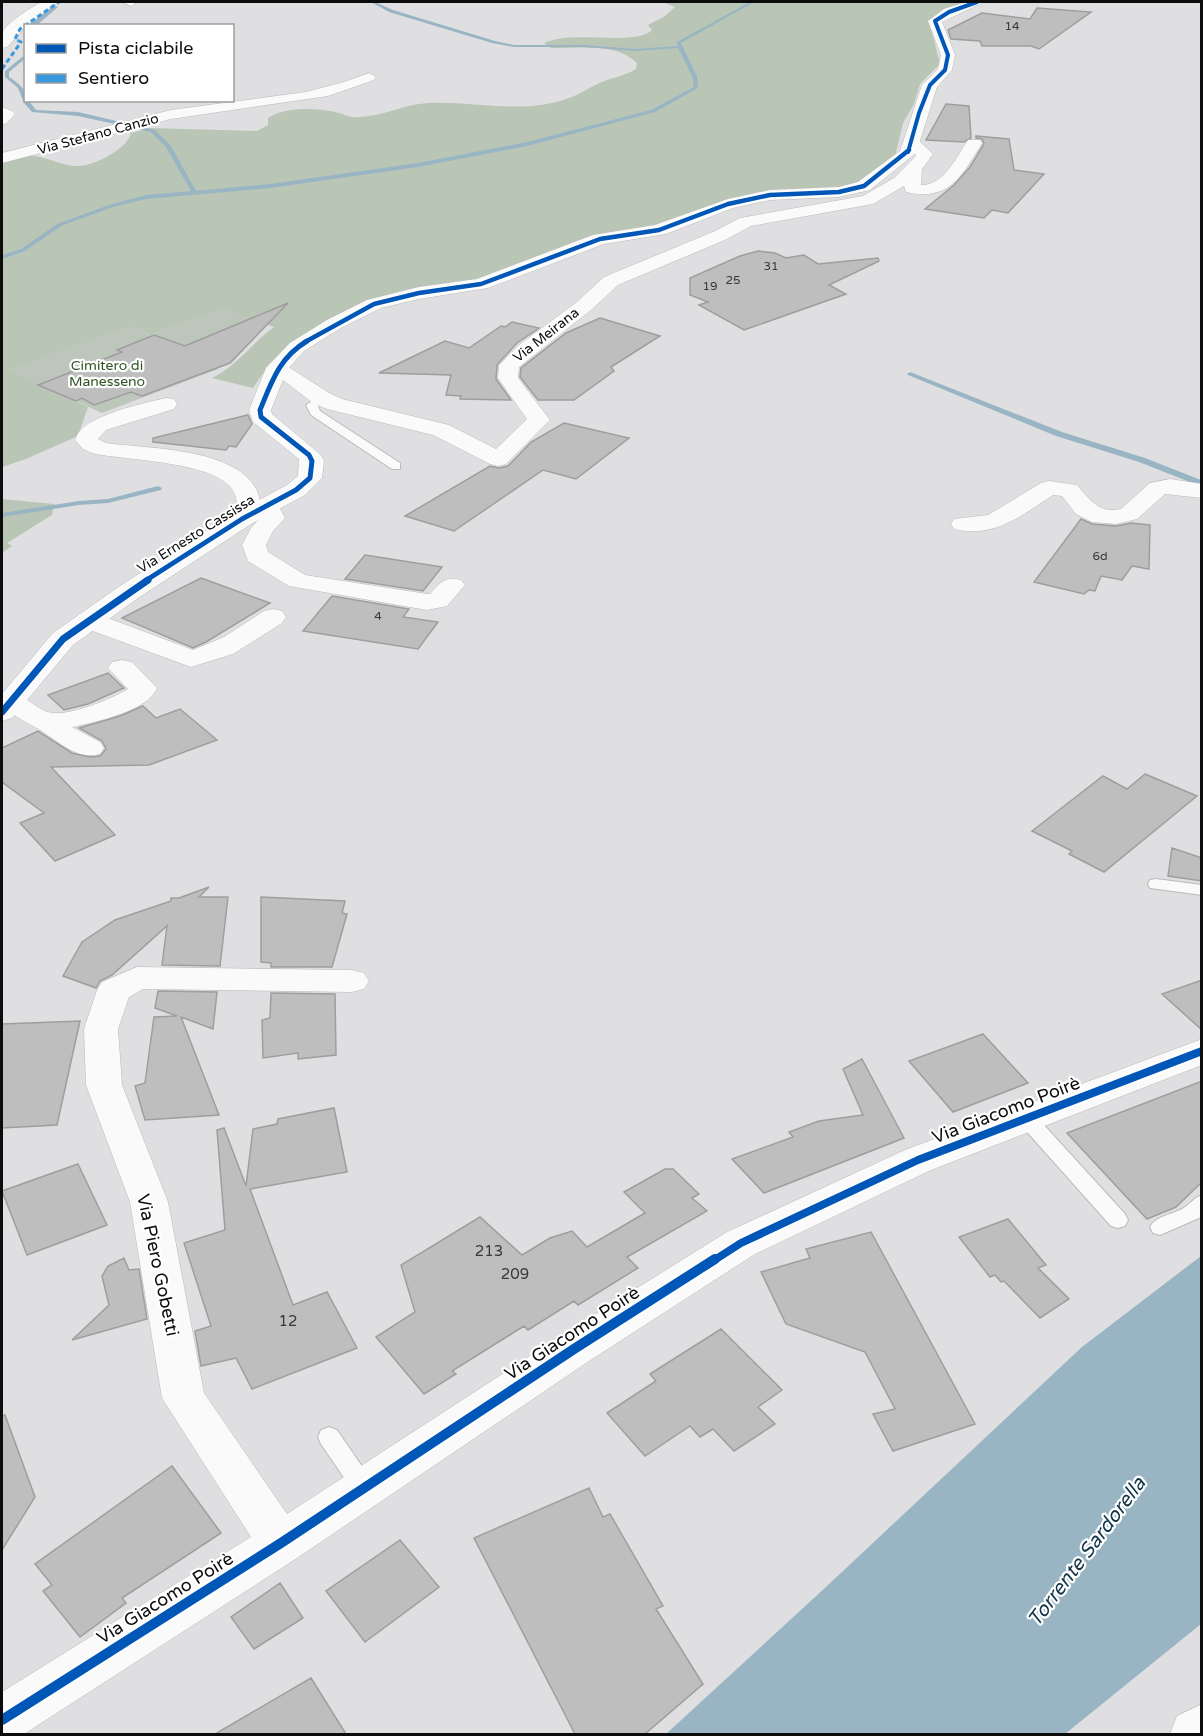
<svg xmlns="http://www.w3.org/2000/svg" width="1203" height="1736" font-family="'Varela Round',sans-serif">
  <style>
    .green { fill: #bcc6ba }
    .forest { fill: #b9c6b6 }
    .water { fill: #99b5c4 }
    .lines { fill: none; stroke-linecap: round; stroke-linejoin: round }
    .stream { fill: #99b5c4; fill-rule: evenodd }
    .building { fill: #bfbebe; stroke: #9e9e9e; stroke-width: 1.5 }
    .lane-casing { stroke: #bababc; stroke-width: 2 }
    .street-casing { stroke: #bababc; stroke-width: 1 }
    .secondary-casing { stroke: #bababc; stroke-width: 1 }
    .lane { fill: #fafafa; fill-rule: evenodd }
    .street { fill: #fafafa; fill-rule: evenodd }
    .secondary { fill: #fafafa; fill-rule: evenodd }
    .quiet { stroke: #3a99de; stroke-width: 3; stroke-dasharray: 5 3; stroke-linecap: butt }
    .cycleway-far5-casing { stroke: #fff; stroke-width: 5 }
    .cycleway-far4-casing { stroke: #fff; stroke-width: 7 }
    .cycleway-far3-casing { stroke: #fff; stroke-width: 8 }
    .cycleway-far2-casing { stroke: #fff; stroke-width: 10 }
    .cycleway-far1-casing { stroke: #fff; stroke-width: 12 }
    .cycleway-casing { stroke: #fff; stroke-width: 14 }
    .cycleway-far5 { stroke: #0057b8; stroke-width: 4 }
    .cycleway-far4 { stroke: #0057b8; stroke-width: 4.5 }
    .cycleway-far3 { stroke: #0057b8; stroke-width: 5 }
    .cycleway-far2 { stroke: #0057b8; stroke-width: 7 }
    .cycleway-far1 { stroke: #0057b8; stroke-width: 8 }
    .cycleway { stroke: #0057b8; stroke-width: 10 }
    .labels { text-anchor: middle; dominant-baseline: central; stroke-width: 4.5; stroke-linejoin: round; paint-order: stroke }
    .number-label { font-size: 12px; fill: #393839 }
    .far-street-label { font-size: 14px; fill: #0c0c0d; stroke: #fff }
    .far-park-label { font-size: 14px; fill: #305324; stroke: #fff }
    .near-number-label { font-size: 15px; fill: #393839 }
    .near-street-label { font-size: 18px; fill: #0c0c0d; stroke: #fff }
    .near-water-label { font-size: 20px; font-style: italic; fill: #123647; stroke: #fff }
  </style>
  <rect width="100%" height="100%" fill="#dfdfe1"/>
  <path class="green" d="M223,309L262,321L218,369L102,413L8,370L130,327L151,335Z"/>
  <path class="forest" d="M646,2H975L958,7L931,28L940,64L920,84L914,104L903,123L895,157L861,182L844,188L776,191L666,223L501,279L428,288L312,332L270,363L253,388L212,378C238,365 252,343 274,327L223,309L151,335L130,327L9,370L88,407L78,436L26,459L2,467V159C12,158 24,155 35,156C49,158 63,166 77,166C92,167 128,149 131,133L150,128L257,131L268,125V118C287,106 318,108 339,113C344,114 348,117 352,117C378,119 403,104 428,103C474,101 525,115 569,98C581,94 591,86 602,82C614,77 625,76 636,69L637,63C614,41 580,49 551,48L544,43C572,29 635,47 652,30L648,25L665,16L675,7L665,3Z
    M2,499L54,504L52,515L7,543L12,546L2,553Z"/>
  <path class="water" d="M1201,1256V1624L1065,1734H666L827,1586L1082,1347Z"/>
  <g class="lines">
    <path class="stream" d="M371,2H375L393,10L495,41L514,45H584L635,49L678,46L677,42L750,2H754L681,43L697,76L698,88L655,112L527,146L418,167L270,188L146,199L113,207L61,226L25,251L2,259V255L21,249L57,224L109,205L146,195L191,191L166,147L151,132L78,116L32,112L24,103L18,88L5,77V71L26,54V58L9,72V77C19,84 26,88 26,100H28L36,110L78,112L155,130L171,146L196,191L270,184L418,163L527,142L651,110L694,87L692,76L678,48L635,51L584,47H514L492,43L389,12Z
      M54,6L58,7L36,26H32L31,23Z
      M910,372L1062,432L1145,458L1201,480L1202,483L1195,484L1139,462L1056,436L908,375L907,374Z
      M158,486L162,488L161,490L108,503L79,505L2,517V513L79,501L108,499Z"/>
  </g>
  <path class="building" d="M1037,8L1091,12L1039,49L1031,46H982L980,41L951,39L948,30L982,13L1030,19Z
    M946,104L969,106L971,138L964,142L926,140Z
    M976,136L1009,139L1014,170L1044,174L1008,213L992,210L984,218L925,209L954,185L970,167L984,144L982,139L976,138Z
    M758,251L775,253L786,258L804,255L818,264L878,258L879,261L829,285L846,294L744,330L699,305L708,302L690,295V278L740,256Z
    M288,303L230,363L142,396L131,392L94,405L82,398L76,401L38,385L122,352L117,350L154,335L185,346Z
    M600,318L660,336L611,367L614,371L574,400H538L520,377L521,368L566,333Z
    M512,322L539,328L517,343L497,365L496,379L511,400L460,399L461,396L446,395L451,375L379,373L445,341L469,348L501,326L505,327Z
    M248,415L252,424L236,447L229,446L226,450L153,442V438Z
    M564,423L629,438L576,479L543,470L454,531L405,516L490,466L499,468L508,466L531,442Z
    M1081,519L1092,524L1116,526L1131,523L1150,525L1149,569L1132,566L1122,580L1101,576L1095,591L1089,590L1084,594L1034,582Z
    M365,555L442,567L423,591L345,579Z
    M201,578L270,603L206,642L193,648L122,618Z
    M332,596L409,609L403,617L438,622L418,649L303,631Z
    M108,673L124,688L88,704L64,710L48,695Z
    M143,706L156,718L180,709L217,740L149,765L51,767L115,835L55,861L20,823L44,813L2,782V748L38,731L72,753L90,757L100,756L106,749L102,741L79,728L120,716Z
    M1145,774L1197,796L1104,872L1069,854L1072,851L1032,831L1103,776L1127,789Z
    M1172,848L1202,858V881L1168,876Z
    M209,887L199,897H228L220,966L162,965L167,926L112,975L100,981L96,988L63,976L82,942L115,920L171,901V898H179Z
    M261,897L345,901L342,913L347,914L332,967H271V963L261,962Z
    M1202,980V1030L1162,994Z
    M158,991L217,992L213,1029L181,1017L219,1115L145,1120L135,1086L145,1083L154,1017L177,1016L155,1008Z
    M271,993L335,994L336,1055L298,1059V1053L263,1058L262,1020L270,1018Z
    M80,1021L57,1125L2,1128V1024Z
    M983,1034L1028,1083L953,1112L909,1061Z
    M862,1059L904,1138L764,1193L732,1159L793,1137L789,1132L819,1121L863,1115L843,1069Z
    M1202,1081V1182L1176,1207L1147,1219L1067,1133Z
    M334,1108L347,1172L250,1189L293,1305L327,1292L357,1348L252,1389L236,1358L201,1366L195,1331L211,1326L184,1243L225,1230L217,1130L224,1128L246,1186L253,1129L277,1124L278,1119Z
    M78,1164L107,1225L27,1255L2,1191Z
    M665,1169H673L699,1194L692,1198L707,1211L627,1257L638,1268L578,1305L574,1301L528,1330L524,1326L452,1371L456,1374L424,1394L376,1337L415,1312L401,1265L480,1217L522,1255L550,1238L572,1231L587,1247L645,1213L624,1192Z
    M1008,1219L1046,1265L1038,1268L1069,1299L1040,1318L1004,1281L1001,1282L995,1275L990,1277L959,1237Z
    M871,1232L975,1424L893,1451L873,1414L895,1409L865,1352L786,1324L761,1272L810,1258L806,1249Z
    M124,1258L129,1270L139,1269L147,1319L72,1340L109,1305L102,1276L108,1266Z
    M721,1329L782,1390L758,1407L775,1424L734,1451L713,1429L700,1437L690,1426L645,1456L607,1413L656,1381L650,1374Z
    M5,1415L35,1497L2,1550V1416Z
    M172,1466L221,1533L122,1598L126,1603L80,1637L43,1591L52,1585L35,1564Z
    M589,1488L603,1517L610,1514L663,1606L656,1609L703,1684L645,1734H575L474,1538Z
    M400,1540L439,1587L365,1642L326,1591Z
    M280,1583L303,1618L254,1649L231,1617Z
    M311,1678L346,1734H215Z"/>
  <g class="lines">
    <defs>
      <path id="lane" d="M321,395L327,398L318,406L320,411L400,463V469H392L311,415L306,405Z
        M1156,879L1202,885V895L1150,888L1148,884L1150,880Z
        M1026,1111L1033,1113L1125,1214L1128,1220L1125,1226L1118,1228L1111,1226L1019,1123L1016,1118L1019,1113Z
        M1202,1195V1216L1199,1218L1160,1235L1153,1233L1150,1227C1156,1215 1174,1215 1185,1207C1191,1203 1194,1198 1202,1195Z
        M329,1427L337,1430L372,1481L376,1488L372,1495L364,1498L356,1495L321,1444L318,1437L321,1430Z"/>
      <path id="street" d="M122,2H137L131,6Z
        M369,73L376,77L374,80L328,96L171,119L2,163V153L171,110L306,92L344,82Z
        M2,107L12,111L15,114L7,123L2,125Z
        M912,138L918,140L933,154L922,169L921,185C944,186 957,156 968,140H980L982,143C962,176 949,202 906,192L904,186L873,204L751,226L727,239L618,285L591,310L519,367L518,378L550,420L506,464L498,466L490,464L433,435L327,409L313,403L267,368L270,364L277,362L284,364L329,393L342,399L449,425L496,449L527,419L498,378L499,365L519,345L577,302L604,277L715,231L740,218L863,196L894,178L914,158L916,155L904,143Z
        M166,398L174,399L177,404L174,409L106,430L98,439L106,443C147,449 251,447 260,501L268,499L276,501L285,518L273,531L266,545L268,552L305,575L427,594H430C440,583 445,576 461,580L465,585L447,606L427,610L289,586L248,561L242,545L251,528L261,517L258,510L250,524L242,526L234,524L230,519C234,512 238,505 236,497C227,460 123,461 92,453L83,449L76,441C76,417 145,403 166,398Z
        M1170,479L1202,484V498L1165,494L1137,519L1116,524L1092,522L1076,514L1062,496L1053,495C1022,515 994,539 954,529L951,524L954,519L988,515L1041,483L1049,481L1077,485C1090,500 1099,514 1121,509L1150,483Z
        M273,609L282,611L286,617L282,623L233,654L191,667L79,626L75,620L79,614L88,612L97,614L193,650L224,637L264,611Z
        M122,660L132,662L157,688C150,710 93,723 72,727L100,742L104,748L100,754C74,761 55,737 33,726C22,720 11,714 2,706V695C23,690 30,706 48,712C67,718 111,699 128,689L108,668L112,662Z
        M137,967L352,970L364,973L369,981L364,989L352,992L143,989L129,997L118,1029L122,1085L168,1202L204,1393L287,1514L559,1337L727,1232L905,1150L1202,1039V1065L931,1170L755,1254L589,1361L297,1558L24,1734H2V1692L251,1537L162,1398L130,1202L86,1085L84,1029L97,990L102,982Z"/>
      <path id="secondary" d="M42,2H58L26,26L7,47L2,48C2,44 1,37 2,33C7,22 32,7 42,2Z
        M966,2H984L942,22L955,55L952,70L937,87L916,153L870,190L839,197L770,200L733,208L666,234L604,244L488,288L419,299L381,308L341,328L304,351L287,370L271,410L272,414L321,455L324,461L322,478L305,495L251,524L138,598L73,645L12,718L2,721V694L53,633L120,586L233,514L287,485L298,476L299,459L253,422L249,410L266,368L290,343L327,320L367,300L419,287L477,279L593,235L655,225L728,199L770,190L839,187L858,182L900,151L922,85L938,69L941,55L928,21L944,9Z
        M1202,1704V1734H1170L1177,1716Z"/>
    </defs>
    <use href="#lane" class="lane-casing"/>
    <use href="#street" class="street-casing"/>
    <use href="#secondary" class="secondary-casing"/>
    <use href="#lane" class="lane"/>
    <use href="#street" class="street"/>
    <use href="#secondary" class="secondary"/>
    <path class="quiet" d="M2,69L21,42L15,39L20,29L59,2"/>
    <defs>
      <path id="cycleway-far5" d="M908,152L919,113L930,85L945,70L948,55L935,21L949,12L977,2"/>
      <path id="cycleway-far4" d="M305,342L374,304L419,293L481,284L600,239L659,230L728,204L770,195L839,192L864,186L909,150"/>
      <path id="cycleway-far3" d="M145,581L242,519L296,490L310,478L312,461L309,455L261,417L260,410C272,381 279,358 307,341"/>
      <path id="cycleway-far2" d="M2,712L63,639L148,580"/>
      <path id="cycleway-far1" d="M713,1261L741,1243L918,1160L1202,1051"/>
      <path id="cycleway" d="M2,1720L281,1543L574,1349L715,1259"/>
    </defs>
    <use href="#cycleway-far5" class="cycleway-far5-casing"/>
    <use href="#cycleway-far4" class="cycleway-far4-casing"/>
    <use href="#cycleway-far3" class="cycleway-far3-casing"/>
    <use href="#cycleway-far2" class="cycleway-far2-casing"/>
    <use href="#cycleway-far1" class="cycleway-far1-casing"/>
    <use href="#cycleway" class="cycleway-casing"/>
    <use href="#cycleway-far5" class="cycleway-far5"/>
    <use href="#cycleway-far4" class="cycleway-far4"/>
    <use href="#cycleway-far3" class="cycleway-far3"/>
    <use href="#cycleway-far2" class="cycleway-far2"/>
    <use href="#cycleway-far1" class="cycleway-far1"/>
    <use href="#cycleway" class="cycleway"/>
  </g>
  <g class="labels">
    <g class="number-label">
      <text x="1012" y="26">14</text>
      <text x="771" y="266">31</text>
      <text x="733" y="280">25</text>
      <text x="710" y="286">19</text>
      <text x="1100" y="556">6d</text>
      <text x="378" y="616">4</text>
    </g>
    <g class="far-street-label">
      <text transform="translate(98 134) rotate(-15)">Via Stefano Canzio</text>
      <text transform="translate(546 335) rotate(-38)">Via Meirana</text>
      <text transform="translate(196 534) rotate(-32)">Via Ernesto Cassissa</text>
    </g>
    <g class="far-park-label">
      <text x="107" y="365">Cimitero di<tspan x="107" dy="16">Manesseno</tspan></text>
    </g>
    <g class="near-number-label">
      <text x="489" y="1251">213</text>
      <text x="515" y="1274">209</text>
      <text x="288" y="1321">12</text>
    </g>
    <g class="near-street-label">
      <text transform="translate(1006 1110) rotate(-21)">Via Giacomo Poirè</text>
      <text transform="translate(158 1265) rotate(78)">Via Piero Gobetti</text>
      <text transform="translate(572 1333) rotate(-33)">Via Giacomo Poirè</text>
      <text transform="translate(165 1598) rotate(-32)">Via Giacomo Poirè</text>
    </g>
    <g class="near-water-label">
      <text transform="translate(1087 1552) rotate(-53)">Torrente Sardorella</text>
    </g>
  </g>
  <rect width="1203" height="1736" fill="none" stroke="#0c0c0d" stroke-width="6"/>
  <rect x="24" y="24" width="210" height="78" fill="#ffffff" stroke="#9e9e9e" stroke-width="1.5"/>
  <rect x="36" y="44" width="30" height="9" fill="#0057b8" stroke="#9e9e9e" stroke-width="1.5"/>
  <text x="78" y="54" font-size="18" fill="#0c0c0d">Pista ciclabile</text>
  <rect x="36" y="74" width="30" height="9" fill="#3a99de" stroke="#9e9e9e" stroke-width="1.5"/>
  <text x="78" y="84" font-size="18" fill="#0c0c0d">Sentiero</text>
</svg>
